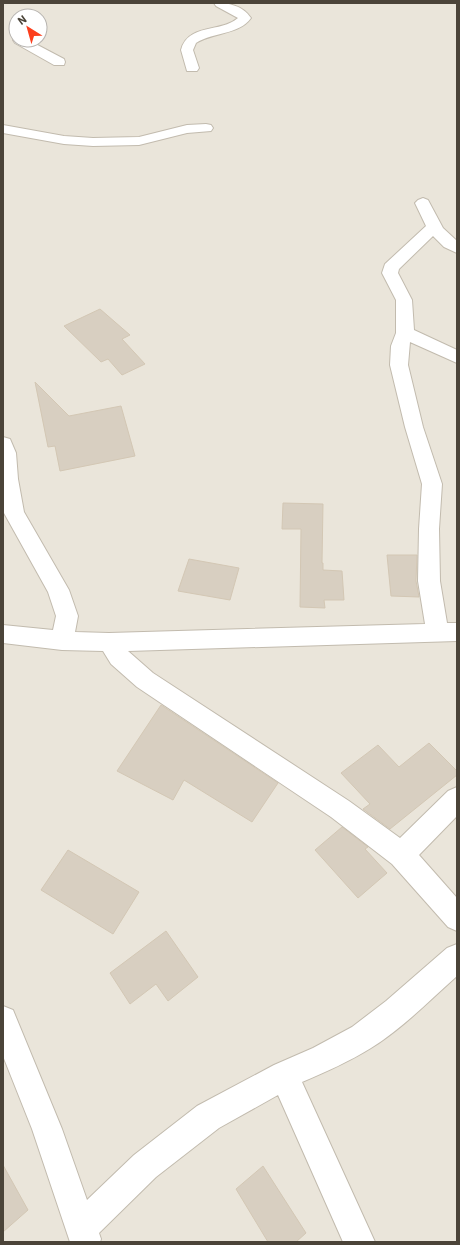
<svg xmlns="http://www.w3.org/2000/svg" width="460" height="1245" font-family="'IBM Plex Sans',sans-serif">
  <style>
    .residential { fill: #eae5da; fill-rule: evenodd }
    .building { fill: #d8cfc1; stroke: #d3c7b4 }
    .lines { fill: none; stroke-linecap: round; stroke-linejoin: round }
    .minor-casing { stroke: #c2bbae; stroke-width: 2 }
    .minor { fill: #fff; fill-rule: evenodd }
  </style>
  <rect width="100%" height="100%" fill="#f6f3ec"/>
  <path class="residential" d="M3,3H457V1242H3ZM16,16H40V40H16Z"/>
  <path class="building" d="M100,309L130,335L122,339L145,364L122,375L108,359L101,362L64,326Z
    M35,382L69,416L121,406L135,456L60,471L55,446L48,447Z
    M283,503L323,504L322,563H323V570L342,571L344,600H324L325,608L300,607L301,529H282Z
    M387,555H417L416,581L419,597L391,596Z
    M189,559L239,568L230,600L178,591Z
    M161,705L278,783L252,822L184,780L173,800L117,771Z
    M429,743L457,771V775L390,829L363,809L370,804L341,773L378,745L399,767Z
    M342,827L368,847L365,849L387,873L358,898L315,850Z
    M68,850L139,892L113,934L41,890Z
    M166,931L198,977L168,1001L156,984L130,1004L110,973Z
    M3,1165L28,1210L3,1232Z
    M263,1166L306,1233L296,1242H268L236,1189Z"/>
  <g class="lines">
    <defs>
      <path id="minor" d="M214,3C229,3 242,5 251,18C239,35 213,32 196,43L193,50L199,68L197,71H187L181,50C188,23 221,33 238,18L216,6Z
        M15,37H16V40H28L64,59L65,62L64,65H54L15,43L13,40Z
        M206,124L211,125L213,128L211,131L187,133L139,145L93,146L64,144L3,133V125L64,136L93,138L139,137L187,125Z
        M423,198L428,200L443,228L457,241V253L444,247L433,236L399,269L398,273L412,300L414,330L457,350V363L410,342L408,365L423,427L442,484L439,529L440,581L447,623H457V641L128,651L153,673L349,801L400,838L448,791L457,787V816L419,855L457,898V931L448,927L392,864L331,817L137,687L111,664L103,651L62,650L3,643V625L53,630L56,616L48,592L4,513L3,437L10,439L16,453L18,479L24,512L69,590L78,616L75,632L109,633L425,624L418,581L419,529L422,484L405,427L390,365L391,346L396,333V300L382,273L385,264L426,226L415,203L418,200Z
        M457,944V976C430,1000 403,1028 371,1048C350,1061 326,1072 302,1082L375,1242H343L278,1095L219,1128L156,1177L99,1233L101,1239L100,1242H70L32,1129L3,1056V1006L13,1010L62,1129L87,1200L134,1155L197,1106L274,1065L313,1048L352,1027L386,1001L447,948Z"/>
    </defs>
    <use href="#minor" class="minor-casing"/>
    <use href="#minor" class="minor"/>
  </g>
  <rect width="460" height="1245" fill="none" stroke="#4b4439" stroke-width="8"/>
  <g transform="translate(28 28) rotate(323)"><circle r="19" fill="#ffffff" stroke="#b7b4b0"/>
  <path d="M0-3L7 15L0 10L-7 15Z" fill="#fc3f1d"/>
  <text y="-6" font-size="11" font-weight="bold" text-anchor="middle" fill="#4b4439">N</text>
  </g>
</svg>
